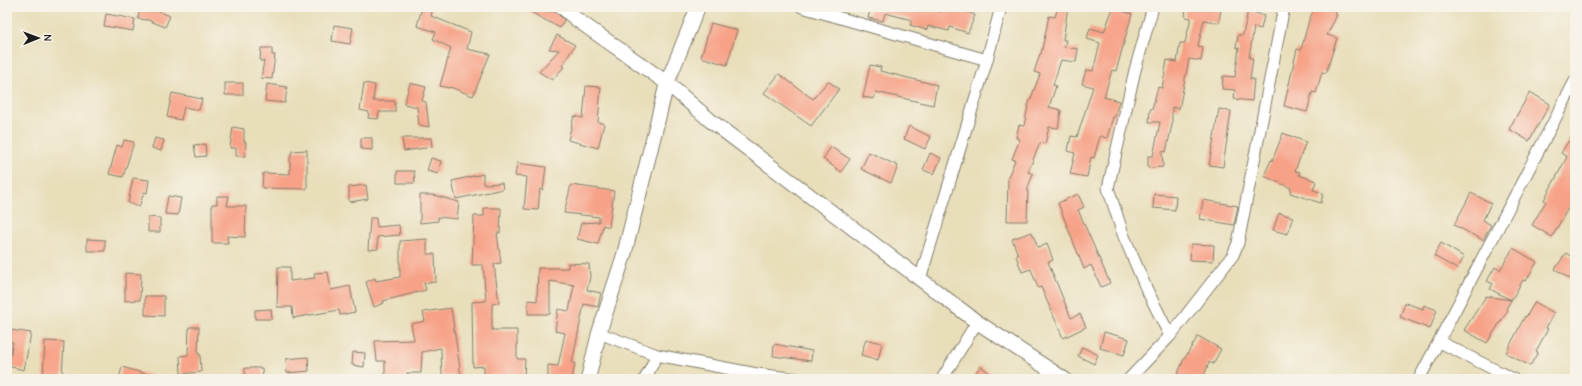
<svg xmlns="http://www.w3.org/2000/svg" width="1582" height="386" font-family="'Comic Neue',sans-serif">
  <style>
    .building { fill: #f7a287 }
    .lines { fill: none; stroke-linecap: round; stroke-linejoin: round }
    .minor-casing { stroke: #827d6b; stroke-width: 13 }
    .tertiary-casing { stroke: #827d6b; stroke-width: 16 }
    .minor { stroke: #fff; stroke-width: 11 }
    .tertiary { stroke: #fff; stroke-width: 14 }
  </style>
  <rect width="100%" height="100%" fill="#f7f3e8"/>
  <filter id="ink" filterUnits="userSpaceOnUse"><feTurbulence type="fractalNoise" baseFrequency=".025" numOctaves="2"/><feDisplacementMap in="SourceGraphic" scale="8" xChannelSelector="R" yChannelSelector="G"/><feConvolveMatrix kernelMatrix="1 2 1 2 8 2 1 2 1" color-interpolation-filters="sRGB"/></filter>
  <filter id="wash" filterUnits="userSpaceOnUse"><feTurbulence type="fractalNoise" baseFrequency=".012" numOctaves="4" result="noise"/><feDisplacementMap in="SourceGraphic" scale="16" xChannelSelector="R" yChannelSelector="G"/><feGaussianBlur stdDeviation="0.9" result="paint"/><feColorMatrix in="noise" values="0 0 0 0 0 0 0 0 0 0 0 0 0 0 0 0 0 1.4 0 .05"/><feComposite in="paint" operator="in"/></filter>
  <g filter="url(#wash)">
    <rect width="100%" height="100%" fill="#e8deba"/>
    <g id="blocks">
      <path class="building" d="M140,7H149L170,16L165,27L148,20L138,19Z
        M422,7H433L431,16L471,32L467,49L490,54L473,96L450,87L449,88L440,86L451,48L433,39L436,32L417,26Z
        M871,7H923L940,12L942,7H954L975,15L968,33L950,27L949,31L928,26L927,30L910,25L912,20L885,13L883,21L868,18Z
        M1058,7H1068L1063,40H1066L1064,47L1078,49L1076,62L1061,60L1053,85L1056,86L1049,107L1061,110L1058,128L1049,127L1045,144L1040,143L1028,172L1033,174L1028,187L1027,221H1007L1008,177L1015,160L1012,159L1020,139L1016,138L1019,125L1024,126L1028,106L1040,74L1034,72L1040,54H1041L1049,16L1055,17Z
        M1186,7H1221L1219,23L1204,20L1198,46L1203,47L1201,61L1189,59L1179,109L1172,107V125L1166,152L1162,151L1163,167L1148,168V156H1153L1160,122H1149L1150,109H1152L1158,87L1162,88L1167,60L1177,62L1180,43H1185L1191,18L1185,17Z
        M1315,7H1339L1335,14L1337,15L1327,35L1337,38L1326,73L1322,72L1316,93L1312,92L1307,112L1284,106L1297,49L1301,50L1309,20Z
        M1113,8L1132,14L1116,71L1112,70L1104,97L1119,101L1115,117H1113L1107,138L1100,136L1094,158L1091,157L1087,177L1070,174L1075,153L1068,151L1071,136L1077,137L1093,87L1082,84L1086,70L1093,71L1100,43L1087,39L1090,28L1104,32Z
        M525,9L556,12L564,20L560,28Z
        M1248,10L1264,16L1261,29L1254,27L1249,58H1253L1250,79H1254L1252,101L1234,99L1235,90L1222,89L1223,76L1235,77L1239,48L1236,47L1238,35H1243Z
        M106,14L135,19L133,31L104,26Z
        M711,23L737,30L727,65L701,57Z
        M334,25L353,28L350,44L332,41Z
        M557,35L575,45L562,66L564,67L552,80L539,72L559,50L549,49Z
        M261,48H272V55H275L272,79L261,78L264,61H260Z
        M870,65L881,67L880,71L937,85L933,105L876,92L874,99L863,97Z
        M779,74L813,99L828,81L839,89L811,126L764,93Z
        M225,83H243V95H225Z
        M364,83L375,85L373,101H395V112H379L378,119L368,118L369,112L360,110Z
        M410,83L426,87L422,101L426,102L429,127L419,125L417,107L404,104Z
        M267,84L287,87L285,103L265,101Z
        M586,86L601,87L598,122L604,124L598,148L568,140L574,116L583,118Z
        M1530,92L1550,104L1529,141L1509,129Z
        M172,93L202,99L199,110L184,107L181,120L167,117Z
        M1219,109L1231,111L1223,167L1209,165Z
        M909,126L931,137L925,149L904,139Z
        M233,127L244,129V142H246L245,156H236V148H230Z
        M1575,131V196L1552,237L1532,225L1546,201L1544,200L1567,157L1561,153Z
        M1283,133L1306,142L1295,171L1300,172L1299,175L1316,181L1313,190L1323,193L1321,203L1290,193L1291,188L1264,176L1271,160L1272,161Z
        M155,138L164,140L161,151L152,148Z
        M361,138H372V150L361,149Z
        M402,138H431L432,147L404,151Z
        M124,140L134,142L123,177L109,174L117,145L122,147Z
        M205,144L206,156L196,157L194,145Z
        M831,147L850,159L841,172L823,159Z
        M307,150V189L262,188L263,173L290,174V158L292,151Z
        M869,152L898,166L891,183L861,169Z
        M930,153L941,158L934,174L923,170Z
        M431,158L441,161L438,174L427,171Z
        M517,163L546,167L543,190L540,189L538,210L524,209L527,177L515,176Z
        M397,171H414L415,183H397Z
        M483,174V184L502,183L503,189L456,199L452,181Z
        M133,178L149,180L147,193L144,192L139,207L128,203Z
        M366,185L368,199L349,202V187Z
        M571,185L614,191L609,227L603,225L598,244L577,239L581,223L599,222V217L564,213Z
        M1471,193L1491,203L1483,220L1491,225L1483,240L1454,225Z
        M1078,194L1084,207L1078,210L1110,283L1101,287L1091,265L1084,269L1058,203Z
        M1154,194L1176,196L1175,210L1153,208Z
        M420,195H433L459,202L457,219L438,217V221L420,223Z
        M168,196L181,198L178,215L165,214Z
        M217,196H229L227,206H246L245,237L227,236L228,243H212V204H217Z
        M1203,200L1238,206L1234,225L1200,219Z
        M484,208H501L500,233H497L501,263L494,264L499,303L492,304V330H517V359H525L524,378L510,377V375L484,376V366L473,367L472,302L486,301L483,265H472L474,216H484Z
        M1279,213L1293,217L1287,234L1273,230Z
        M148,217L160,218V232H148Z
        M370,218H376L377,227L399,225L400,235L377,237L378,249L368,250Z
        M1032,232L1038,248L1047,244L1053,260L1048,262L1071,318L1080,314L1086,327L1063,338L1041,287L1038,288L1031,269L1022,272L1016,256L1018,255L1012,239Z
        M87,239L105,240V251H87Z
        M427,239V254H435L436,282L424,283L426,290L383,301L384,303L374,307L366,282L375,278L376,281L400,277V241Z
        M1441,243L1464,257L1457,269L1434,256Z
        M1191,244L1214,245L1213,261L1190,260Z
        M1513,248L1537,262L1526,281L1523,280L1506,309L1508,310L1487,343L1464,330L1486,296L1511,300L1490,289L1493,284L1487,281L1495,267L1500,270Z
        M1566,253L1575,259V282L1555,269Z
        M568,263L589,264L590,277L587,290L601,293L598,307L584,304L572,363H575L572,379H548V365L558,366L565,333L555,331L558,309L569,311L574,285L550,281V314H528V300L537,301L538,268H568Z
        M278,267H290V281L315,278L314,273L328,272L331,290L350,286L355,312L340,315L339,310L293,318L292,307H277Z
        M125,273L141,274L140,300L125,301Z
        M145,296H164V316L145,315Z
        M1535,302L1554,313L1546,328L1548,329L1536,351L1538,352L1530,366L1506,353L1525,316L1526,317Z
        M1405,303L1423,309L1424,305L1437,310L1430,329L1400,317Z
        M451,308L461,376H442L441,348L422,352L421,373H407V379H385V361H377L375,341L414,340L411,324L425,321L423,312Z
        M271,309L272,319H255V310Z
        M189,327H199L198,354H200L201,372L181,374L180,356L188,355Z
        M11,330L31,333L24,370L8,366L13,342L9,341Z
        M1104,332L1129,339L1124,355L1100,348Z
        M1198,336L1221,349L1213,364L1209,362L1203,379H1184L1177,376L1183,361Z
        M866,339L882,343L878,360L861,355Z
        M45,341L64,342L62,377L43,376Z
        M774,344L812,351L811,361L773,356Z
        M1082,347L1098,355L1094,364L1078,356Z
        M353,352L365,353L364,367L352,365Z
        M308,357L309,371L287,373L286,359Z
        M980,366L990,373L986,379H972Z
        M122,367L153,376L152,379H119Z
        M245,368H262L263,379H245Z"/>
    </g>
  </g>
  <g filter="url(#ink)">
    <use href="#blocks" fill-opacity="0" stroke="#827d6b" stroke-width="1"/>
    <g class="lines">
      <defs>
        <path id="minor" d="M802,7L987,60
          M1153,7L1135,70L1108,188L1123,234L1146,288L1170,336
          M920,279L987,60L1001,7
          M599,333L657,355L757,374L797,379
          M1440,342L1513,379
          M645,379L657,355
          M942,379L977,322
          M1129,379L1170,336L1233,255L1238,243L1284,7
          M1419,379L1575,81"/>
        <path id="tertiary" d="M562,7L576,19L667,83L711,121L977,322L1064,379
          M588,379L599,333L624,255L667,83L698,7"/>
      </defs>
      <use href="#minor" class="minor-casing"/>
      <use href="#tertiary" class="tertiary-casing"/>
      <use href="#minor" class="minor"/>
      <use href="#tertiary" class="tertiary"/>
    </g>
  </g>
  <rect width="1582" height="386" fill="none" stroke="#f7f3e8" stroke-width="24"/>
  <g transform="translate(38 38) rotate(89)" stroke="#f7f3e8" stroke-width="3" paint-order="stroke">
  <path d="M0-3L7 15L0 10L-7 15Z" fill="#1c1c1c"/>
  <text y="-6" font-size="11" font-weight="bold" text-anchor="middle" fill="#1c1c1c">N</text>
  </g>
</svg>
